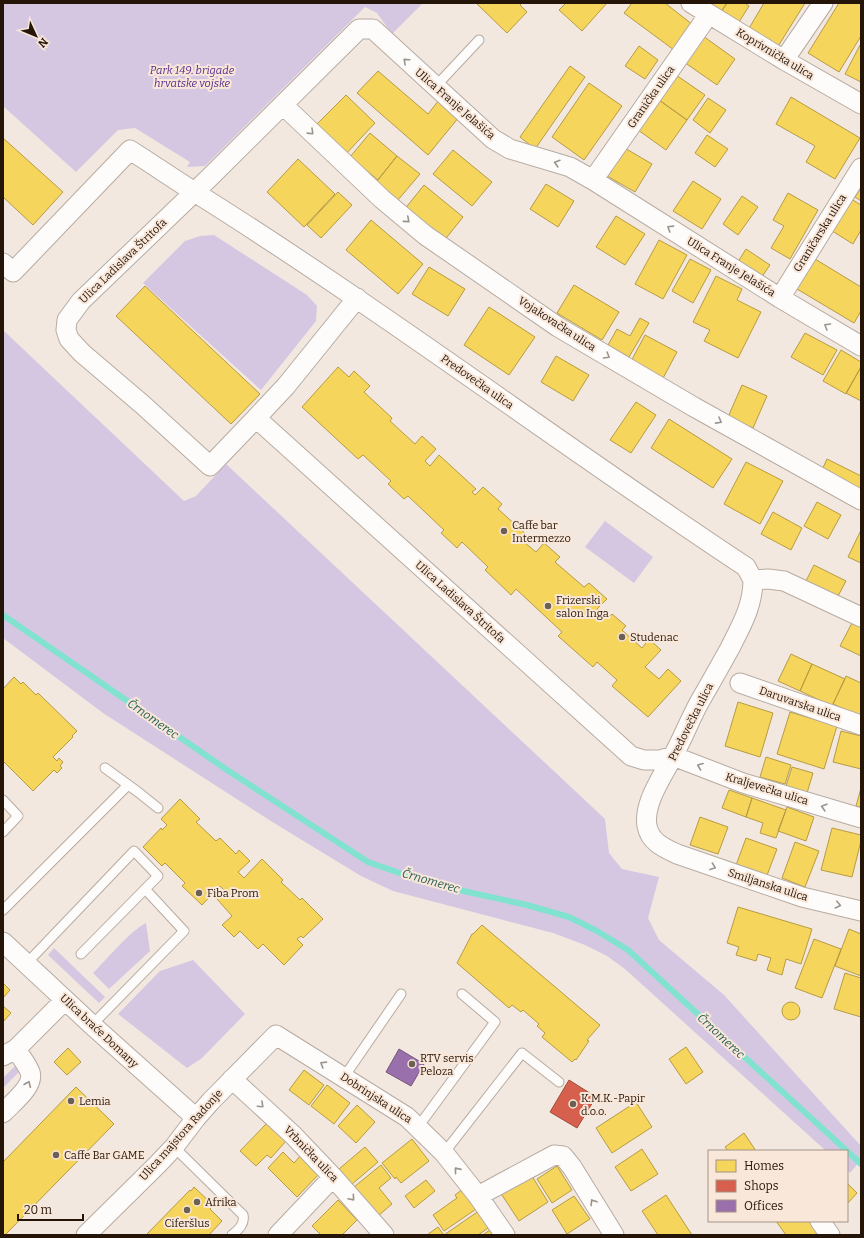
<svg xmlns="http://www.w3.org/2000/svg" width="864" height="1238" font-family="Bitter,serif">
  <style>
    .green { fill: #d5c7e2 }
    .homes { fill: #f6d55c; stroke: #b79b43 }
    .shops { fill: #d6604d; stroke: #a14a38 }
    .offices { fill: #9970ab; stroke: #76557a }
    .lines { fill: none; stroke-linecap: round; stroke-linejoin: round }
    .stream { stroke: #81e2cf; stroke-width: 6 }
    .lane-casing { stroke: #b7aba1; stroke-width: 11 }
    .street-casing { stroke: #b7aba1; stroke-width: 21 }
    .lane { stroke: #fdfcfa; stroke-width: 9 }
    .street { stroke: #fdfcfa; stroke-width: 19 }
    .oneway { stroke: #9b948d }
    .poi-dot { fill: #6c5f54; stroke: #f9e7d9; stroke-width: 1.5 }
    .labels { text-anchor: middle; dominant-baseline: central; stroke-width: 4; stroke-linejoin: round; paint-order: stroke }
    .street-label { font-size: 11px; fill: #241508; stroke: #f9e7d9 }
    .park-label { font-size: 11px; font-style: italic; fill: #572b8e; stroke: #f9e7d9 }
    .poi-label { font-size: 11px; fill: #241508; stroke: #f9e7d9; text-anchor: start }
    .water-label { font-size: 12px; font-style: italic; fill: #245e54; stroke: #f9e7d9 }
  </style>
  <rect width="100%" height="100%" fill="#f2e8e0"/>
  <path class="green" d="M3,3H423L392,34L377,13L365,7L205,166L187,167L190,162L135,128L118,130L76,172L3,106Z
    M214,235L307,295L317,306L316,321L261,390L143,283L185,241L200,236Z
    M3,330L184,501L196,496L226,464L605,819L609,853L622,869L659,877L648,918L659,940L724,995L861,1146V1160L850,1173L847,1170V1151H826L625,969L607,956L585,945L553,933L393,891L361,876L274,823L103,713L3,638Z
    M605,521L653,557L634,583L585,547Z
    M146,923L150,951L109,989L93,973C107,959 130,931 146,923Z
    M54,948L105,997L99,1003L48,955Z
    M193,960L245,1014L202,1058L187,1068L118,1014L160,971Z
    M15,1066L20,1071L3,1088V1078Z"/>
  <path class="homes" d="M476,3H522L520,5L527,12L507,33Z
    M566,3H607L582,31L559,10Z
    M632,3H665L693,25L674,50L624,13Z
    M708,3H727L721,12Z
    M727,3H745L749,6L739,22L721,12Z
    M764,3H805L777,48L748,30Z
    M839,3H861V36L839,72L808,53Z
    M703,36L735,59L717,85L684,62Z
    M860,45L861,46V82L845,74Z
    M639,46L658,60L645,79L625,66Z
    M570,66L585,77L535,149L520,137Z
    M378,71L428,114L439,100L459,117L428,155L357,93Z
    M676,75L705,95L687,120L659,100Z
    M589,83L622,106L584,160L552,137Z
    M346,95L375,123L344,156L314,127Z
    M791,97L860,138L835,179L806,162L815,146L776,124Z
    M708,98L726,110L710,133L693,120Z
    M659,100L687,120L666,150L638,130Z
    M370,133L397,156L378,180L350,157Z
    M707,135L728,149L715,167L695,153Z
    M3,138L63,192L33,225L3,197Z
    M623,147L652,164L635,192L607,176Z
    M453,150L492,182L472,206L433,174Z
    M397,156L420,174L398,200L376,182Z
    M298,159L335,194L304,227L267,192Z
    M693,181L721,199L702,229L673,211Z
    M546,184L574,201L558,227L530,209Z
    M424,185L463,217L443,242L404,210Z
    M861,188V201L855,197Z
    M338,192L352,205L321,238L307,225Z
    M788,193L818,210L790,259L771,248L784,226L773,220Z
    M742,196L758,207L738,235L723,224Z
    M848,197L861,205V230L853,244L829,229Z
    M616,216L645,234L625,265L596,247Z
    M371,220L423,264L398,294L346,250Z
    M659,240L687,255L663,299L635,284Z
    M746,249L770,265L759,281L736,265Z
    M690,259L711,270L693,303L672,291Z
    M815,259L861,287V311L854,323L797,289Z
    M429,267L465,289L448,316L412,294Z
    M716,276L742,289L737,300L761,312L738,358L704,341L710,330L693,322Z
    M574,285L619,312L602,340L557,313Z
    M145,286L260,394L231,424L116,316Z
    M489,307L535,337L509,375L464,345Z
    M640,318L649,323L629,357L608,345L617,329L630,336Z
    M805,333L837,350L823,375L791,357Z
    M645,335L677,352L661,382L629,365Z
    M841,350L861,362V367L846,394L823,381Z
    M556,356L589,375L573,401L541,382Z
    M338,367L349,377L354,371L370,386L364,392L392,418L390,421L415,444L422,436L436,449L425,461L430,466L439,455L476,489L472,492L475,495L483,487L502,504L498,509L529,537L524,542L536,552L544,543L560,557L555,562L584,587L589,583L607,599L597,609L608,618L612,614L626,626L622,630L642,648L649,639L661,650L645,667L659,679L668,669L681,681L648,717L612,686L617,680L597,662L593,667L558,636L562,632L516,589L511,595L485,570L488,567L462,542L457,548L441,533L444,530L408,496L404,499L388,484L391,481L363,455L358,459L302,407Z
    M861,367V401L846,393Z
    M742,385L767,396L753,428L728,417Z
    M636,402L656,415L631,453L610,440Z
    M669,419L732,459L713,488L651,448Z
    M827,459L861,476V492L821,472Z
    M746,462L783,481L760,524L724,504Z
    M817,502L841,515L828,539L804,526Z
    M773,512L802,528L791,550L761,534Z
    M861,530V563L848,557Z
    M814,565L846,581L838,596L806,581Z
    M852,623L861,627V656L840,646Z
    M791,654L812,664L800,691L778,681Z
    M812,664L845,679L832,706L800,691Z
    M846,676L861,683V716L833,704Z
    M14,677L21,684L23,682L36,695L38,693L77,731L72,736L73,737L53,757L57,761L59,758L63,762L60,766L62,768L57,773L54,770L33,791L3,761V689Z
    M738,702L773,713L760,757L725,746Z
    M790,712L837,726L824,769L777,754Z
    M841,731L861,736V769L833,762Z
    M766,757L791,765L785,784L760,777Z
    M792,767L813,773L807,793L786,786Z
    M861,788V807L856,806Z
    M729,790L752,798L746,817L722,808Z
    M752,798L786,810L776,838L760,833L763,823L746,817Z
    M180,799L200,819L196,822L216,841L220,838L236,854L239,850L250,861L238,872L244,878L262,859L283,880L281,882L300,900L302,898L323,919L303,938L301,936L297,939L303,945L284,965L263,944L258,949L240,931L234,937L222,925L232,916L217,899L225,891L220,886L202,905L182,886L185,883L165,863L162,866L143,847L161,828L162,830L167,825L161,819Z
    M787,807L814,817L806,841L778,831Z
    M700,817L728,827L718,854L690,845Z
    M832,828L861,835V841L852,877L821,870Z
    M746,838L777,849L766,878L735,868Z
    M795,842L819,851L805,887L782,878Z
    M738,907L812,929L801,964L786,959L782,975L767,970L771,958L758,954L756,961L736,955L739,947L727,943Z
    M482,925L600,1025L587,1040L589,1041L576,1060L575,1059L572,1062L542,1037L545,1033L537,1026L539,1024L523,1010L521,1012L512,1005L509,1008L457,963L472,934H473Z
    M849,929L861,934V976L835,966Z
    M814,939L841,949L822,998L795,988Z
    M845,973L861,978V1017L834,1009Z
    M3,983L10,990L3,998Z
    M782 1011a9 9 0 1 1 18 0a9 9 0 1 1-18 0Z
    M3,1006L11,1013L3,1022Z
    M686,1047L703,1072L686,1084L669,1059Z
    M68,1048L81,1062L67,1075L54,1062Z
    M304,1070L324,1085L309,1105L289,1090Z
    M327,1085L350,1103L334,1124L311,1106Z
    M76,1087L114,1124L5,1235H3V1162Z
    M636,1102L652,1127L612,1153L596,1128Z
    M357,1105L375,1122L356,1143L338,1126Z
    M267,1123L286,1141L271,1158L267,1155L256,1166L240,1151Z
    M744,1133L756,1151H728L725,1147Z
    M412,1139L429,1161L401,1183L396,1177L395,1179L382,1163Z
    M365,1147L378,1162L351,1185L339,1169Z
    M642,1149L658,1174L631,1191L615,1167Z
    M283,1152L294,1163L301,1155L320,1173L297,1197L268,1168Z
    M381,1165L391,1178L379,1188L392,1204L378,1216L354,1187Z
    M557,1166L572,1190L552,1203L537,1179Z
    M530,1173L548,1202L519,1221L500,1192Z
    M426,1180L435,1191L414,1208L405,1196Z
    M847,1183L857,1193L847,1204Z
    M194,1187L213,1205L210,1209L222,1221L209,1235H146L190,1190L191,1191Z
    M463,1189L482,1205L444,1231L433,1215L457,1198L455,1195Z
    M666,1195L692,1235H658L642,1211Z
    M574,1196L590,1219L567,1234L552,1210Z
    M338,1200L357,1220L342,1235H321L312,1226Z
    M483,1208L494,1224L478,1235H427L438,1227L444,1235Z
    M776,1221H812L822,1235H786Z
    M495,1226L501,1235H483Z"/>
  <path class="shops" d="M569,1080L596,1097L577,1128L550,1112Z"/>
  <path class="offices" d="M399,1049L424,1064L411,1086L386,1072Z"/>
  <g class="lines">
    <path class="stream" d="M3,615L230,772L368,862L414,878L459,890L527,905L569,917L597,931L628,950L847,1151
      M847,1151L861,1164"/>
    <defs>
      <path id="lane" d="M435,87L479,40
        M105,768L138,792L158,808
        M3,800L18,816L3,832
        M3,910L128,785
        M26,964L134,851L158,876L81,954
        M92,1025L184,931L145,889
        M344,1077L401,994
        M418,1127L495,1022L462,994
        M174,1147L243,1215C245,1224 239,1229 232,1235
        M444,1153L522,1053L559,1082"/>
      <path id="street" d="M691,3L784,60L861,104
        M784,60L823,3
        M283,105L382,199L425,235L558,327L694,407L861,500
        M593,180L709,14
        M3,263L13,272L130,150C152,164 174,179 196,193C384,311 561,445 746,567L753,580L768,579L784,581L861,617
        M357,298L286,386L256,418L631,756L644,760H660L673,756L743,783L861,818
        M780,298L861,168
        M256,418L210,466L143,405L82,353L69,339L66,330L67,320L81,301L208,179L359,29H373L493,139L510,149L570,167L593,180L780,298L861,346
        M753,580C753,606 741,626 730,648C720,666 710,684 700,701C690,719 683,738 673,756C663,776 643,803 647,826C650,842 664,848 677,854L802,897L861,911
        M740,683L861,725
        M3,942L92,1025L196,1118
        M3,1056L16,1049L65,1000
        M232,1079L293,1135L333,1177L384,1235
        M3,1113C12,1103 35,1086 30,1072C27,1064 20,1056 16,1049
        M478,1196L554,1155L563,1156L572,1167L614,1235
        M820,1221L830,1235
        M86,1235L157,1165L174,1147L196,1118L211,1101L276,1035L407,1117L444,1153L478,1196L505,1235
        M278,1235L333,1177"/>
    </defs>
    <use href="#lane" class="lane-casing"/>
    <use href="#street" class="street-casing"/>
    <use href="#lane" class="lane"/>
    <use href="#street" class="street"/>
  </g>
  <defs><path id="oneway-chevron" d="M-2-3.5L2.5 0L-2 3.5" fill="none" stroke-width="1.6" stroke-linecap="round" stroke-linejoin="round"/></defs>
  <g class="oneway">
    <use href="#oneway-chevron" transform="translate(406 61) rotate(-138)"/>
    <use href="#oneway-chevron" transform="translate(311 132) rotate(44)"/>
    <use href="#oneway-chevron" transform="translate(557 163) rotate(-163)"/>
    <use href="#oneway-chevron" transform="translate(407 220) rotate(40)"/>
    <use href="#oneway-chevron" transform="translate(670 228) rotate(-148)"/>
    <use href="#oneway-chevron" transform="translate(827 326) rotate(-149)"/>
    <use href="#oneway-chevron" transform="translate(607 356) rotate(31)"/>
    <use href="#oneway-chevron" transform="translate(719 421) rotate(29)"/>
    <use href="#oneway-chevron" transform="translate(700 766) rotate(-159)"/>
    <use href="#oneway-chevron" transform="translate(824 807) rotate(-164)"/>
    <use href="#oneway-chevron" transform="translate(713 867) rotate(20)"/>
    <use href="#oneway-chevron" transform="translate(838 905) rotate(13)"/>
    <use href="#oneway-chevron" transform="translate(323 1064) rotate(-148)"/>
    <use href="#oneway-chevron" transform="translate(28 1084) rotate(-67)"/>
    <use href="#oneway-chevron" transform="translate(261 1105) rotate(43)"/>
    <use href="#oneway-chevron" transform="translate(457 1170) rotate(-129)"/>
    <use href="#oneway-chevron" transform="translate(352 1198) rotate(49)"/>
    <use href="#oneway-chevron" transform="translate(593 1202) rotate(-122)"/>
  </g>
  <g class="poi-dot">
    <circle cx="504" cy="531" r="4"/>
    <circle cx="548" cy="606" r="4"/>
    <circle cx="622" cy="637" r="4"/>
    <circle cx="199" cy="893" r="4"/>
    <circle cx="412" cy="1064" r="4"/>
    <circle cx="71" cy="1101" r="4"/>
    <circle cx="573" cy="1104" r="4"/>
    <circle cx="56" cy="1155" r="4"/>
    <circle cx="197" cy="1202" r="4"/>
    <circle cx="187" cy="1210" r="4"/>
  </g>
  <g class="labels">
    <g class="street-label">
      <text transform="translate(775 54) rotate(31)">Koprivnička ulica</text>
      <text transform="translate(651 97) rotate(-55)">Granička ulica</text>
      <text transform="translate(455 104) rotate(41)">Ulica Franje Jelašića</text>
      <text transform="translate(820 233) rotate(-58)">Graničarska ulica</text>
      <text transform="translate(123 261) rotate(-44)">Ulica Ladislava Štritofa</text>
      <text transform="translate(731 267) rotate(32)">Ulica Franje Jelašića</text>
      <text transform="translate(557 324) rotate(33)">Vojakovačka ulica</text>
      <text transform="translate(477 382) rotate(35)">Predovečka ulica</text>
      <text transform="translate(460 602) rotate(42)">Ulica Ladislava Štritofa</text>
      <text transform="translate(800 704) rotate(19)">Daruvarska ulica</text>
      <text transform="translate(691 722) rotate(-63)">Predovečka ulica</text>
      <text transform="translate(767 789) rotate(17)">Kraljevečka ulica</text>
      <text transform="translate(768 885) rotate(18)">Smiljanska ulica</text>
      <text transform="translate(99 1031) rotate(43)">Ulica braće Domany</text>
      <text transform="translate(376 1098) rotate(33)">Dobrinjska ulica</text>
      <text transform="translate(181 1135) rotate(-48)">Ulica majstora Radonje</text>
      <text transform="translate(311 1154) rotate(46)">Vrbnička ulica</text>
    </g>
    <g class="park-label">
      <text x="192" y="70">Park 149. brigade<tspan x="192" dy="13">hrvatske vojske</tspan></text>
    </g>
    <g class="poi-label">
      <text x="512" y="525">Caffe bar<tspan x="512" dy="13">Intermezzo</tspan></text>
      <text x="556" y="600">Frizerski<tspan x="556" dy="13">salon Inga</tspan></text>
      <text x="630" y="637">Studenac</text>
      <text x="207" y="893">Fiba Prom</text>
      <text x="420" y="1058">RTV servis<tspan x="420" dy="13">Peloza</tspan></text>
      <text x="581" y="1098">K.M.K.-Papir<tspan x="581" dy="13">d.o.o.</tspan></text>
      <text x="79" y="1101">Lemia</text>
      <text x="64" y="1155">Caffe Bar GAME</text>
      <text x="205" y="1202">Afrika</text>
      <text x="187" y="1223" text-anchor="middle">Ciferšlus</text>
    </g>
    <g class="water-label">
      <text transform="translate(153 719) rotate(35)">Črnomerec</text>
      <text transform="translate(431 881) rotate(16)">Črnomerec</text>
      <text transform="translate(721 1036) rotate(43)">Črnomerec</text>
    </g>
  </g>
  <rect width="864" height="1238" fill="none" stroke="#241508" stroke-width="8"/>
  <rect x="708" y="1150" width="140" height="72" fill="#f9e7d9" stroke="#a49385"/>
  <rect x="716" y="1160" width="20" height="12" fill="#f6d55c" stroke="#a49385"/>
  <text x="744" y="1170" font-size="12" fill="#241508">Homes</text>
  <rect x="716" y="1180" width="20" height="12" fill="#d6604d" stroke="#a49385"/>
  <text x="744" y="1190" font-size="12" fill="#241508">Shops</text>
  <rect x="716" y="1200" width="20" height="12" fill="#9970ab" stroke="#a49385"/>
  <text x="744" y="1210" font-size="12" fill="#241508">Offices</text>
  <g transform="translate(36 36) rotate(134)" stroke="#f9e7d9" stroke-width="3" paint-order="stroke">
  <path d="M0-3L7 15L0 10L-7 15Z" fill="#241508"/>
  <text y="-6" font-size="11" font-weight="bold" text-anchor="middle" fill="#241508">N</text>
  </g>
  <path d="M18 1214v6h65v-6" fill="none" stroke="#241508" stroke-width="2"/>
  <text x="24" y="1214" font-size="12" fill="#241508" stroke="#f9e7d9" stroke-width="3" paint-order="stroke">20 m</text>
</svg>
